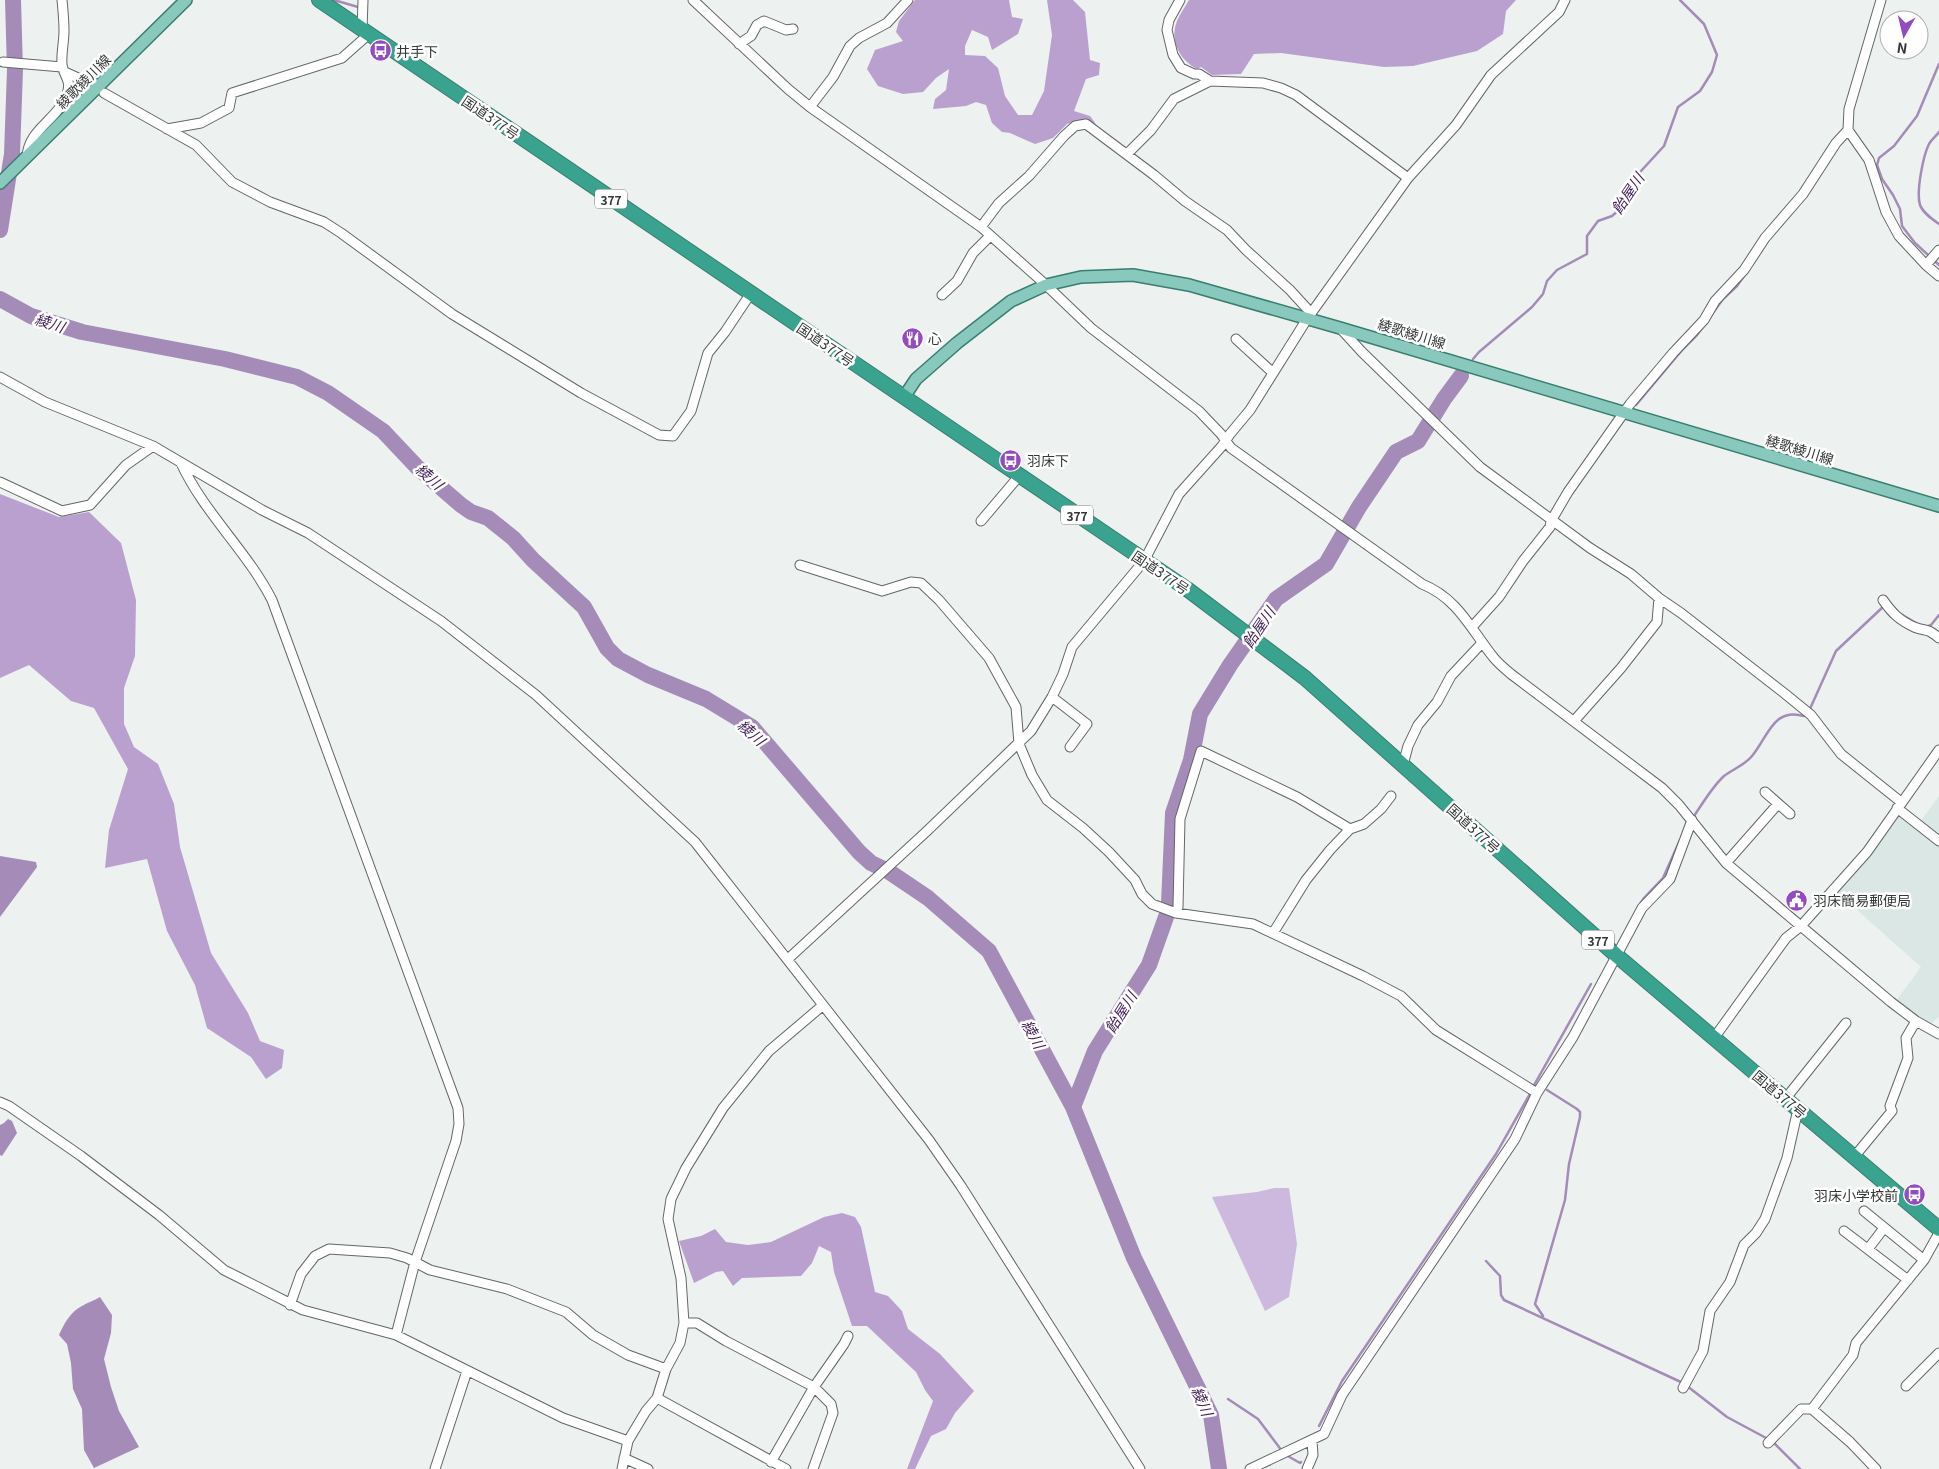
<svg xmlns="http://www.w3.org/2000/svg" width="1939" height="1469" font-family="Georgia,'Noto Sans JP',serif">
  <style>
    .built { fill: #dae7e4 }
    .green { fill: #cdb9dd }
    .forest { fill: #baa0ce }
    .water { fill: #a48bb8 }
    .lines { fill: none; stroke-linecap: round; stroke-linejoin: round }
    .stream { stroke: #a48bb8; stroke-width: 2.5 }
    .river { stroke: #a48bb8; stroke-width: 16 }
    .minor-casing { stroke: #636766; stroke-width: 11 }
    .major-casing { stroke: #397e71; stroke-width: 14 }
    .highway-casing { stroke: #397e71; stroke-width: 16 }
    .minor { stroke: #fff; stroke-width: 9 }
    .major { stroke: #89c8bc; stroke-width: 11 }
    .highway { stroke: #3aa390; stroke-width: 14 }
    .labels { text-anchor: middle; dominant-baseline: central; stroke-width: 5; stroke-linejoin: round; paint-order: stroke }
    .shield { fill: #fff; stroke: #727474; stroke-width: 1 }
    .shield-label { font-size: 12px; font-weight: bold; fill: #363838 }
    .poi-label { font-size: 14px; fill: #363838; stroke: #fff; text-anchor: start }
    .street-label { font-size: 14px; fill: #363838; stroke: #fff }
    .water-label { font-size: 15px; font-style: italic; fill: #401f56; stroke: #fff }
  </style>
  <rect width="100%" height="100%" fill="#edf1f0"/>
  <path class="built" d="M1939,796V837L1920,822Z
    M1899,814L1939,845V1016L1931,1024L1896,1001L1921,967L1837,892Z"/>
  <path class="green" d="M1274,1188H1289L1297,1244L1289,1297L1265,1311L1212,1197L1257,1192Z"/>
  <path class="forest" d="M915,0H1009L1012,17L1023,19L1018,34L992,50L988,37L972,30L965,46V55L985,56L998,68L1005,96L1018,115H1032L1044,91L1052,35L1047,0H1073L1085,12L1090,60L1100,63L1099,75L1086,79L1074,111L1090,116L1096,124L1084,119L1067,124L1053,138L1035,144L1010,133L1002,132L992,123L986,105L976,102L966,106L933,109L935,99L946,90L949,69L936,78L923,92L903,94L878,86L867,69L875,50L903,41L896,32L899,21Z
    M1189,0H1516L1506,11L1503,34L1477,51L1413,66L1384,67L1281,53L1254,54L1241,74L1212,75L1201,67L1197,69C1180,60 1169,41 1177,21C1180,14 1185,7 1189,0Z
    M0,494L59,517L89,512L121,543L136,600L135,656L124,688V724L134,747L158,764L174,804L180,847L211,953L248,1013L260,1041L284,1050L282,1068L266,1079L251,1057L207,1028L195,985L167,931L147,859L105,868L109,830L128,769L94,708L71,701L29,665L0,678Z
    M842,1213L855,1217L861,1227L875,1292L888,1296L902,1311L908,1329L940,1354L974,1391L955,1413L946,1429L931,1436L915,1469H907L933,1401L925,1390L916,1372L867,1326H852L834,1272L831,1252L819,1246L812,1263L801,1276L742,1278L733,1286L723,1271L716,1272L694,1283L679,1241L701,1236L715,1229L726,1242L748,1245L771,1242L824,1217Z"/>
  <path class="water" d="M0,856L36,862L37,867L0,917Z
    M8,1119L12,1121L17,1133L2,1156L0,1155V1125L4,1123Z
    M100,1297L112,1315L111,1333L104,1359L111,1387L119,1411L139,1447L94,1468L84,1450L82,1409L73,1389L71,1363L67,1344L59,1335C64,1324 70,1312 82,1306C88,1302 94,1301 100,1297Z"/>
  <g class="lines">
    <path class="stream" d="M334,0L358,7
      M1939,64L1917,116L1894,146L1879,158L1877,165L1882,179L1893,195L1900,209L1902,226L1915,243L1939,265
      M1939,132C1936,136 1931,140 1929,144C1923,156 1916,192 1920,205C1923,213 1932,219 1939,224
      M1473,359L1479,352L1532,307L1543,294L1547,281L1557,270L1587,254V236L1598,221L1612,216L1619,210L1630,183L1664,146L1678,107L1700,91L1712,72L1717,55L1704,24L1680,0
      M1636,405L1683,349L1697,335L1723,299L1737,286L1751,266
      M1899,613L1916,623
      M1926,627L1931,625L1939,615
      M1809,711L1836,651L1884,606
      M1694,816C1703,803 1712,787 1724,776C1733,769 1745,765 1752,756C1768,737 1773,707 1804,716
      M1640,904L1644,898L1663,878L1680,840
      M1533,1087L1591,984
      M1486,1261L1500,1276L1501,1295L1504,1300L1683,1383
      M1543,1316L1535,1304L1565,1200L1569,1164L1580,1117V1112L1577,1109L1547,1090
      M1687,1386L1727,1417L1768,1439
      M1228,1399L1258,1419L1282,1451
      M1319,1426L1342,1381L1496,1154L1531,1092
      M1773,1442L1800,1469
      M1286,1455L1300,1463L1301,1462"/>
    <path class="river" d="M0,230L12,154L15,70L13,0
      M0,299L31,316L82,332L225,359L297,377L328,393L383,431L417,467L461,505L471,512L488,518L513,538L533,560L584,607L607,648L618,659L648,675L706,699L752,727L859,852L871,863L888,871L928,898L989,951L1073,1107L1134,1258L1211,1415L1219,1469
      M1169,903L1173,813L1191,760L1200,714L1230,665L1276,599L1326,564L1359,507L1396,452L1418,441L1444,399L1461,376
      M1073,1107L1095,1051L1149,965L1166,917"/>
    <defs>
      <path id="minor" d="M693,0L788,89L810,107L981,227L1046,285L1091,328L1199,411L1221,434L1231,448L1422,584C1459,599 1471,630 1494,658C1499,664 1505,669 1511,674L1662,788L1679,805L1726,863L1891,1002L1916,1021L1939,1034
        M1180,0L1169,20L1167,30L1173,55L1181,68L1194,74H1199L1210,81L1263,83L1281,88L1296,95L1408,178
        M1881,0L1849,109L1848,130L1869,160L1886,212L1899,236L1926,265L1939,276
        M362,30L363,0
        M739,44L751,36L757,25L764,21L786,30L793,29
        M3,62L62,67
        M65,72L87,82
        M104,93L196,145L232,182L270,202L324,222L341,233L452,314L581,393L659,435L673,436L691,411L708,353L725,332L751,293
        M810,107L833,77L850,46L859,38L887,23L908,0
        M167,129L201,123L229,108L232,93L342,58L369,34
        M1127,154L1151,130L1174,99L1210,81
        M27,157C28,129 58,120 67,94C72,80 64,77 62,65C61,54 64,42 64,31C64,21 63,10 62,0
        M981,227L999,203L1029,176L1064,136L1075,126L1086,124L1154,175L1185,201L1227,230L1246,250L1290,290L1311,313
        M1926,265L1939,250
        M942,295L957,281L973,253L990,236
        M1340,328L1362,352L1480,467L1590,548L1631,574L1659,598L1681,613L1784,693L1811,715L1841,754L1901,802
        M1236,339L1272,372
        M0,377L45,402L153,446L262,510L308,533L441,621L536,695L695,842L929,1140L961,1186L1140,1469
        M181,463C204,513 247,551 272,600L458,1108L459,1124L456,1141L415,1262L396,1335
        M0,482L62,511L90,505L126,465L153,446
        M981,521L1020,475
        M800,565L882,591L911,582L921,583L939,600L989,658L1016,707L1019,744L1032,775L1047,800L1083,828L1109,852L1135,880L1142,894L1152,904L1176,913L1253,924L1363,976L1401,996L1436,1030L1537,1093
        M1883,600C1892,613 1899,620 1914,627C1927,632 1926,627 1939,638
        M1472,627L1499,597L1523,561L1550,527L1551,521L1568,492L1630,404L1673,353L1704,320L1715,301L1744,270L1765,238L1803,194L1836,143L1848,130
        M1052,697L1087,724L1070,747
        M1574,721L1621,668L1657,622L1659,598
        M1403,765L1408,746L1418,725L1437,702L1451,676L1482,643
        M1765,792L1790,814
        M1897,808L1939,841
        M1726,863L1778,804
        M1176,913L1178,907L1180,819L1201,751L1297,797L1350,829
        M1273,933L1306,880L1330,850L1350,829L1364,824L1381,809L1391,796
        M788,959L927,831L1031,731L1052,697L1063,674L1072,647L1144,561L1179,494L1222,446L1230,434L1250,410L1307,319L1408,178L1456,125L1491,75L1559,12L1565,0
        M1714,1038L1786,938L1801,926L1867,852L1939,750
        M1786,1098L1846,1023
        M0,1102L9,1106L81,1156L159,1215L224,1270L238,1277L303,1310L396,1335L563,1418L628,1441
        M1854,1157L1892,1111L1890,1106L1908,1058L1906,1038L1916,1021
        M1864,1211L1924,1260
        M1844,1231L1908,1280
        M1868,1249L1884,1228
        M290,1305L301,1274L315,1256L329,1249L390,1253L407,1258L430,1270L507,1289L566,1312L593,1335L628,1355L666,1369
        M684,1323H697L726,1341L814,1387L831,1404L833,1413L813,1469
        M1906,1386L1939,1353
        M1683,1388L1703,1351L1710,1311L1730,1282L1744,1245L1756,1233L1765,1219L1787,1158L1798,1109
        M657,1398L786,1469
        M1812,1409L1853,1355L1856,1343L1924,1260L1939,1233
        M1768,1443L1801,1409H1812L1850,1442L1876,1469
        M624,1458L648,1469
        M771,1462L814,1387L844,1344L848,1336
        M435,1469L467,1371
        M622,1469L628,1441L646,1411L657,1398L666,1369L680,1343L684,1323L681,1278L668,1219L671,1199L686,1168L723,1108L769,1051L822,1006
        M1250,1469L1324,1434L1342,1395L1515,1139L1537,1093L1573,1037L1642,908L1670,879L1692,820
        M1307,1469L1313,1455L1312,1441"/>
      <path id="major" d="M0,183L186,0
        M904,397L916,379L957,343L1011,301L1046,285L1081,277L1133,275L1189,285L1340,328L1939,506"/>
      <path id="highway" d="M319,0L1187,589L1305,678L1616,955L1939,1229"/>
    </defs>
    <use href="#minor" class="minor-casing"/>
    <use href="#major" class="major-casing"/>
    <use href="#highway" class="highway-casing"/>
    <use href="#minor" class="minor"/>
    <use href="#major" class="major"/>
    <use href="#highway" class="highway"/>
  </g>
  <defs>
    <symbol id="bus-disc" viewBox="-11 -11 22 22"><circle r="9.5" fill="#924cc0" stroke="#fff"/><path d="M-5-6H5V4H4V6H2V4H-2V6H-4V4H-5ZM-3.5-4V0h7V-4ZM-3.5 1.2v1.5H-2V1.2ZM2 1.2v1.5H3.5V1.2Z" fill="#fff"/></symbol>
    <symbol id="restaurant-disc" viewBox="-11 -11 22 22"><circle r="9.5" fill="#924cc0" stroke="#fff"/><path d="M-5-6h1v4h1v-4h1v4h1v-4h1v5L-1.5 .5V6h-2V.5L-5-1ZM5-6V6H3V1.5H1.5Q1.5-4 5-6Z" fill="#fff"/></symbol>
    <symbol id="civic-disc" viewBox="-11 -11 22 22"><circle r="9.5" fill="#924cc0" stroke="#fff"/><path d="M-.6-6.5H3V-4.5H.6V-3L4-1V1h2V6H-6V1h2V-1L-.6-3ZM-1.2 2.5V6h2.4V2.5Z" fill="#fff"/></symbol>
  </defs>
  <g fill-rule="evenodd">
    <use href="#bus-disc" x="368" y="38" width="25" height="25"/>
    <use href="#restaurant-disc" x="900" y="326" width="25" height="25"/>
    <use href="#bus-disc" x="998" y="448" width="25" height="25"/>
    <use href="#civic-disc" x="1784" y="888" width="25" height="25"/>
    <use href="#bus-disc" x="1902" y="1182" width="25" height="25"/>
  </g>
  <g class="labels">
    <g class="shield">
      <rect x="595" y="189.5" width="32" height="19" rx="4"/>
      <rect x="1061" y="505.5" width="32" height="19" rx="4"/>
      <rect x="1582" y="930.5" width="32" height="19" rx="4"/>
    </g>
    <g class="shield-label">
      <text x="611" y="199">377</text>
      <text x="1077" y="515">377</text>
      <text x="1598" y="940">377</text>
    </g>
    <g class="poi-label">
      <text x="396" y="51">井手下</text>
      <text x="928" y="338">心</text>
      <text x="1027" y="460">羽床下</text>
      <text x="1813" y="900">羽床簡易郵便局</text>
      <text x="1898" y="1195" text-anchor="end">羽床小学校前</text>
    </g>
    <g class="street-label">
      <text transform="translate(83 81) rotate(-45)">綾歌綾川線</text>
      <text transform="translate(491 117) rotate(34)">国道377号</text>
      <text transform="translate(1412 333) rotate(17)">綾歌綾川線</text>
      <text transform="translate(826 344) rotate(34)">国道377号</text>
      <text transform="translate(1800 449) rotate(17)">綾歌綾川線</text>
      <text transform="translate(1161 572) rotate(34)">国道377号</text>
      <text transform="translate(1474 828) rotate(42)">国道377号</text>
      <text transform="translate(1780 1094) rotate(40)">国道377号</text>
    </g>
    <g class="water-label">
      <text transform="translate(1627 193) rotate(-56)">飴屋川</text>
      <text transform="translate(50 322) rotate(18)">綾川</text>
      <text transform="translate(430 476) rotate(42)">綾川</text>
      <text transform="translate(1258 627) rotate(-56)">飴屋川</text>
      <text transform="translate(752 732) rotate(42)">綾川</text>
      <text transform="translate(1120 1012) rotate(-58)">飴屋川</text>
      <text transform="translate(1034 1034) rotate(62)">綾川</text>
      <text transform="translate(1203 1401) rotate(67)">綾川</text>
    </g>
  </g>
  <g transform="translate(1904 35) rotate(188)"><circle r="24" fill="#ffffff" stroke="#afafaf"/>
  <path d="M0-4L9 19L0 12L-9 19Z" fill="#924cc0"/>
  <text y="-8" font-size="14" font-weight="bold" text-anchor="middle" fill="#363838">N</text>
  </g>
</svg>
